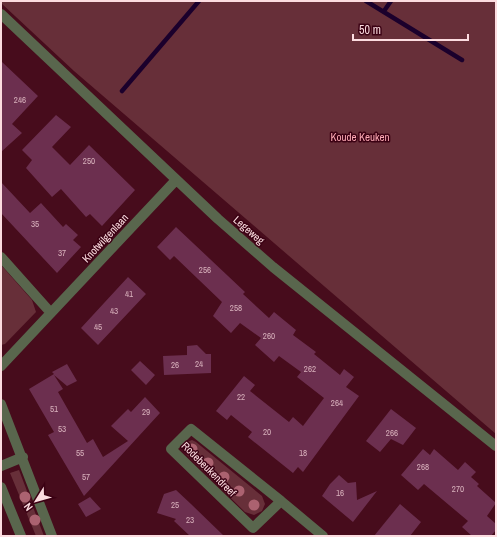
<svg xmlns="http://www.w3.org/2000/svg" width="497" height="537" font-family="'Archivo Narrow',sans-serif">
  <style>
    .green { fill: #672f39 }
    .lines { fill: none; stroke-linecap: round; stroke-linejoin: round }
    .stream { stroke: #1b002c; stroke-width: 4.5 }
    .building { fill: #6c2f4f }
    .street { stroke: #59664d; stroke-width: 10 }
    .tree { fill: #ab6270 }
    .labels { text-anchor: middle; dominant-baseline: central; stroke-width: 3; stroke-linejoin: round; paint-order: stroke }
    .number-label { font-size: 9px; fill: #d8b1bc }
    .park-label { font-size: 11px; fill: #fda9b5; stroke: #3b0113 }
    .street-label { font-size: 11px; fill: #fcdce0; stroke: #3b0113 }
  </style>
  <rect width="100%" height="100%" fill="#470c1c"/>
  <path class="green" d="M1,1H496V434L74,71L1,3Z
    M1,265L32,300L36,312L5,344L1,345Z
    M192,440L196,442L262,496L265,504L262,511L254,515L245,512L186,454L184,446L187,442Z
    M19,470L44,536H36L10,473Z"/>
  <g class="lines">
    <path class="stream" d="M366,1L462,60
      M384,11L391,1
      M122,91L199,1"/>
  </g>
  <path class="building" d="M1,61L38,96L12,124L22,133L1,152Z
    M56,115L71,127L52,147L70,165L89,145L135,190L102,226L90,214L86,217L61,189L52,197L26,168L32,160L22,150Z
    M1,182L30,213L41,203L63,227L66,224L78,235L73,240L81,247L57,273L1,213Z
    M176,227L245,292L243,294L269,318L274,312L296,330L293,335L316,352L314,354L340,375L344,369L354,377L346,387L359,396L303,472L298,467L293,473L248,437L252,432L231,415L227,420L216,411L244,376L255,385L250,391L289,422L293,417L303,426L324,398L297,377L301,372L279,356L274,362L255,345L261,338L240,323L231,333L213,316L222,302L174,256L170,260L157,247Z
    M128,277L146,294L98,345L81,328Z
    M197,345L206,354H211V373L164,375L163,356L187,355V346Z
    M140,361L155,375L146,385L131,370Z
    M67,364L77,381L67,386L54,375L63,389L58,392L87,443L93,439L103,457L128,441L111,426L128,409L131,412L145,397L160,413L84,496L48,435L54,432L29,389L54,374L52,372Z
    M391,409L416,428L403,445L391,439L380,452L366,441Z
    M423,449L430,455L434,449L458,470L465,462L476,472L471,477L479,484L477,486L496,503L487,516L496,524V530L491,536H472L462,527L468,521L424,484L418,490L401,475Z
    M339,475L348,483L356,482L357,500L377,491L353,522L322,496L330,484Z
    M176,490L191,504L224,536H190L174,521L176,519L157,513L164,494Z
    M90,497L101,509L86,517L78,504Z
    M400,504L421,522L410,536H374Z"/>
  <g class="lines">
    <path class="street" d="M1,14L218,219L273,267L496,446
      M1,257L51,313
      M1,366L176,180
      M1,404L52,536
      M191,429L281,501L253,528L171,449Z
      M1,466L23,457
      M1,487L21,536
      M281,501L323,536"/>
  </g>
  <g class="tree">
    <circle cx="192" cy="449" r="5.5"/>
    <circle cx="208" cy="463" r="5.5"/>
    <circle cx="224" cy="477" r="5.5"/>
    <circle cx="239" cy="491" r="5.5"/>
    <circle cx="25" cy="497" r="5.5"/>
    <circle cx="254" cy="505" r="5.5"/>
    <circle cx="35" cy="520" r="5.5"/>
  </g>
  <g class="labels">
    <g class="number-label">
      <text x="20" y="100">246</text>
      <text x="89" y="161">250</text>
      <text x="35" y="224">35</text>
      <text x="62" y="253">37</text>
      <text x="205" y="270">256</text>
      <text x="129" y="294">41</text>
      <text x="236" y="308">258</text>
      <text x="114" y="311">43</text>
      <text x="98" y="327">45</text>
      <text x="269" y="336">260</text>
      <text x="199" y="364">24</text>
      <text x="175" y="365">26</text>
      <text x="310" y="369">262</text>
      <text x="241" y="397">22</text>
      <text x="337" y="403">264</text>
      <text x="54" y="409">51</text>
      <text x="146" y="412">29</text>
      <text x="62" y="429">53</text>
      <text x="267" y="432">20</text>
      <text x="392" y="433">266</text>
      <text x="80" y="453">55</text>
      <text x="303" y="453">18</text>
      <text x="423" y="467">268</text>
      <text x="86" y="477">57</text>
      <text x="458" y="489">270</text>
      <text x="340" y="493">16</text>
      <text x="175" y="505">25</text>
      <text x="190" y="520">23</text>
    </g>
    <g class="park-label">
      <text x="360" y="137">Koude Keuken</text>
    </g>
    <g class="street-label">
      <text transform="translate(249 230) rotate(41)">Legeweg</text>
      <text transform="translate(105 238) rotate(-47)">Knotwilgenlaan</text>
      <text transform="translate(209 469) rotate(45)">Rodebeukendreef</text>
    </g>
  </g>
  <rect width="497" height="537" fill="none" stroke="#fcdce0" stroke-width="4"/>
  <g transform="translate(36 501) rotate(233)" stroke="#3b0113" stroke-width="3" paint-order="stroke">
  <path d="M0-3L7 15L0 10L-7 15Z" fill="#fcdce0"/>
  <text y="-6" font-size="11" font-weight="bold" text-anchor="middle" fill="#fcdce0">N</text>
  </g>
  <path d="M353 34v6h115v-6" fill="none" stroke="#fcdce0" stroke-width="2"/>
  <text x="359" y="34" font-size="12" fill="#fcdce0" stroke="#3b0113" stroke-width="3" paint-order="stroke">50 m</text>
</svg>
